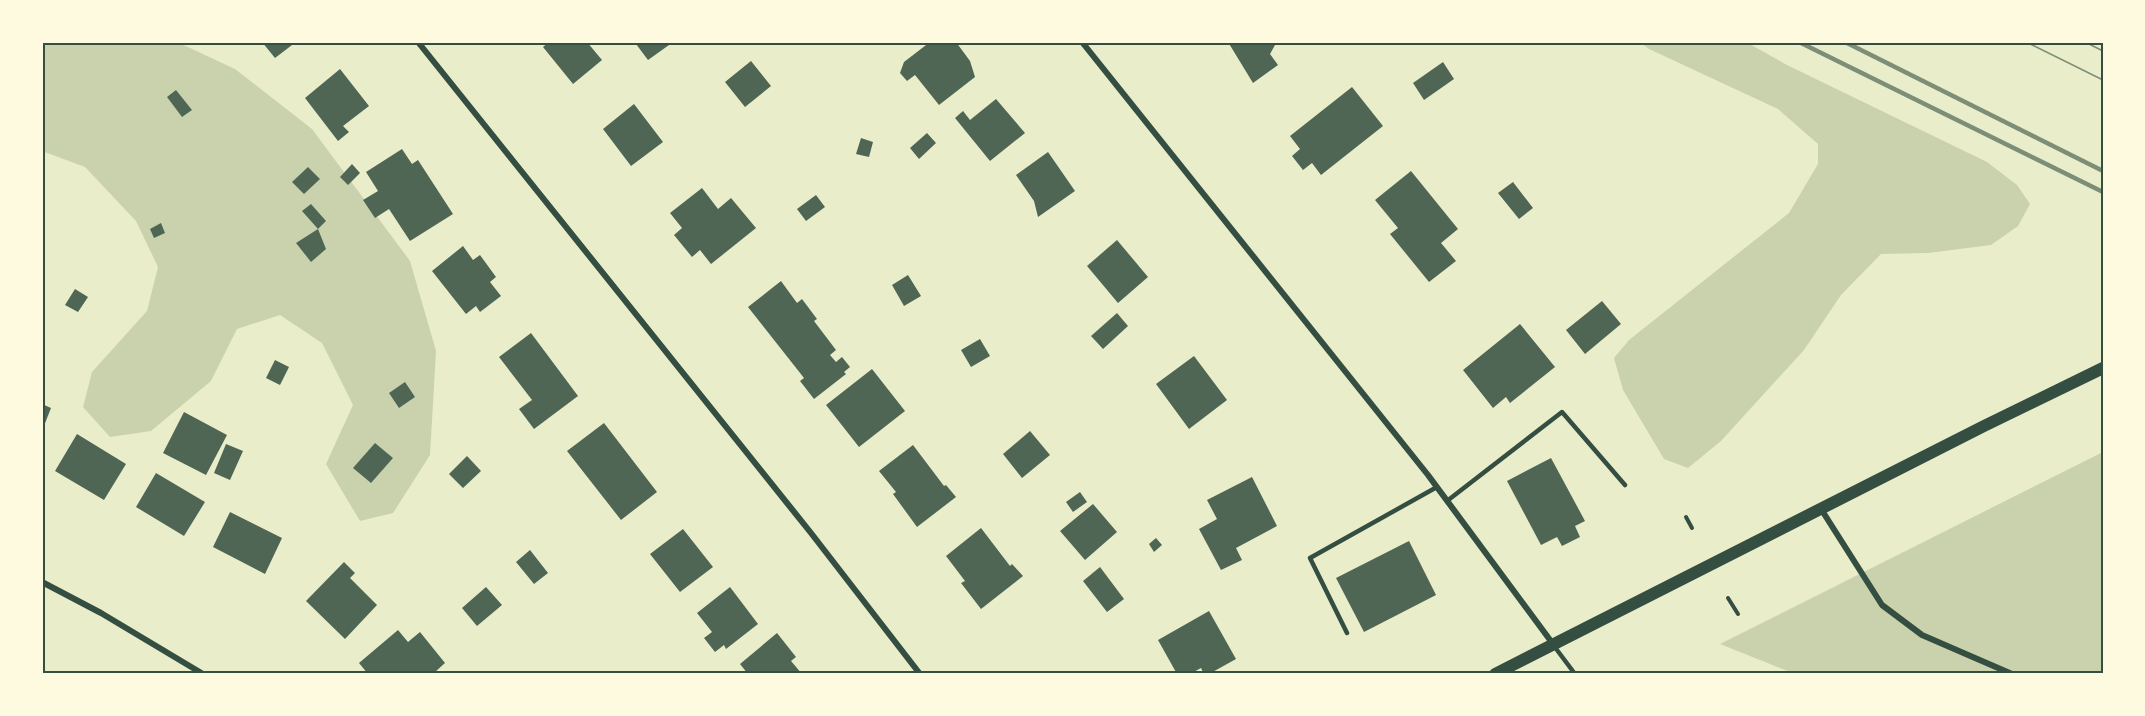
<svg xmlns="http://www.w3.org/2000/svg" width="2145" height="716" font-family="Rubik,sans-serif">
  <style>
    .green { fill: #cad2ad }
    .building { fill: #4f6655 }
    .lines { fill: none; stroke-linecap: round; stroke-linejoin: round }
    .path { stroke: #344e41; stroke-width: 4 }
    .service { stroke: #344e41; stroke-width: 4.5 }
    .minor { stroke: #344e41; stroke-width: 6 }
    .secondary { stroke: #344e41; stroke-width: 12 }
    .tram { stroke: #7c8e77; stroke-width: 1.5 }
    .rail { stroke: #7c8e77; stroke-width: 4.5 }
    .neatline { fill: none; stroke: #344e41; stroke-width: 2 }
  </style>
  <rect width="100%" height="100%" fill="#e9edc9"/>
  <path class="green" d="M42,42H177L235,69L312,129L410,261L436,351L430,455L393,513L360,521L326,464L353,405L322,343L280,315L237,329L211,381L151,431L110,437L83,407L92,372L147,311L158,267L136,221L85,167L42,151Z
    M1640,42H1746L1787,65L1987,162L2017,185L2030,204L2018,226L1991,245L1928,253L1881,254L1841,295L1804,350L1721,441L1688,468L1664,459L1623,390L1614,358L1629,340L1789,213L1818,164V144L1778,109L1649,49Z
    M2103,452V674H1795L1720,644Z"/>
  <path class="building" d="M262,42H296L275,58Z
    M549,42H587L602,60L573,84L543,47Z
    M638,42H667L669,45L648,60L636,44Z
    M930,42H956L970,61L975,77L939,105L915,75L907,81L900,73L904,62Z
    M1228,42H1273L1275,45L1270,54L1278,65L1253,83Z
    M751,61L771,86L745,107L725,82Z
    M1443,62L1454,79L1424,100L1413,83Z
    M340,69L369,106L343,126L349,132L338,141L305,98Z
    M1352,87L1383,126L1321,175L1312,163L1303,170L1292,156L1300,149L1290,136Z
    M176,90L192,110L182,117L167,97Z
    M996,99L1025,133L990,161L955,118L963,111L970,120Z
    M634,104L663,142L631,166L603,129Z
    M927,133L936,143L919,159L910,148Z
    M861,138L873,142L869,157L856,154Z
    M402,149L412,164L418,160L453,214L410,241L389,209L375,218L363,200L378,191L366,172Z
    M1048,152L1075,191L1038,217L1034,201L1016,175Z
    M352,164L360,173L348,185L340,177Z
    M308,167L320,179L304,194L292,182Z
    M1411,171L1458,229L1441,243L1456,261L1429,282L1390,234L1398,228L1375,200Z
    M1513,182L1533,208L1519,219L1498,193Z
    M702,188L718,209L731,198L756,228L711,264L700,250L692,257L674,235L682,228L670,213Z
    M816,195L825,207L806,221L797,209Z
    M311,204L326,221L318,229L302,211Z
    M161,223L165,233L154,238L150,229Z
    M318,229L326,249L311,262L296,243Z
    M1117,240L1148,277L1118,303L1087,266Z
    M463,246L473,260L480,255L496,277L490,282L501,296L480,312L476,306L466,314L432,271Z
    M908,275L921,296L904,306L892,285Z
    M781,281L797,303L802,299L817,319L814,321L836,350L830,355L836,362L842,357L850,367L844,372L846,374L814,399L800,381L804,378L748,307Z
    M75,289L88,297L78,312L65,305Z
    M1602,301L1621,324L1585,354L1566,330Z
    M1117,313L1128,326L1103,349L1091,336Z
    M1520,324L1555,367L1510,403L1506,397L1493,408L1463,370Z
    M531,333L578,396L534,429L519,409L532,400L499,357Z
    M980,339L990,356L971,367L961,350Z
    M1194,356L1227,400L1189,429L1156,384Z
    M275,360L289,367L280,385L266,378Z
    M872,369L905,411L859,447L826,405Z
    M405,382L415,397L399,408L389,393Z
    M42,404L51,408L42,431Z
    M184,412L227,435L206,475L163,453Z
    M604,423L657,492L621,520L567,451Z
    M1030,431L1050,455L1022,478L1003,454Z
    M77,434L126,464L104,500L55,471Z
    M375,443L393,458L371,483L353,468Z
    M226,444L243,451L230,480L214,473Z
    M913,445L944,486L946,485L956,497L917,527L893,494L896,492L879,471Z
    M467,456L481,471L463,488L449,474Z
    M1551,458L1585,521L1575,526L1580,537L1562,546L1557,537L1541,545L1507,481Z
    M156,473L205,502L184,536L136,507Z
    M1252,477L1277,526L1236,548L1242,560L1221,570L1199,529L1217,519L1207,500Z
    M1080,492L1087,502L1073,512L1066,502Z
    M1093,504L1117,532L1085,560L1060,531Z
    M230,512L282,538L265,574L213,547Z
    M981,528L1010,566L1012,564L1023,576L981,609L961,583L965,581L946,556Z
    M683,529L713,567L680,592L650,554Z
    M1156,538L1162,545L1154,552L1149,544Z
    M1409,541L1436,595L1364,632L1336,578Z
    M530,550L548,573L534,584L516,562Z
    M344,562L355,573L350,578L377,605L345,639L306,601Z
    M1100,567L1124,599L1107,612L1083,581Z
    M486,587L502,605L477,626L462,608Z
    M730,587L758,624L726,649L724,645L715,652L704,638L712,632L697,613Z
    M1209,611L1236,659L1209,674H1204L1201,668L1190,674H1177L1158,640Z
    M398,630L408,642L420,632L445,663L435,672L436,674H368L359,663Z
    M777,633L796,657L791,661L802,674H748L740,664Z"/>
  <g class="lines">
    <path class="path" d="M1686,517L1692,528
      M1728,598L1738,614"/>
    <path class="service" d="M1447,501L1562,412L1625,485
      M1347,633L1310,558L1437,487
      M1554,646L1575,674"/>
    <path class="minor" d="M418,42L811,533L920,674
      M1082,42L1428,475L1553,644
      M1821,509L1882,605L1922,635L2012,674
      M42,582L101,613L203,674"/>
    <path class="secondary" d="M1495,674L1984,426L2103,368"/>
    <path class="tram" d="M2026,42L2103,80
      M2085,42L2103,51"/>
    <path class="rail" d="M1799,42L2103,192
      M1845,42L2103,171"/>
  </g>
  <rect width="2145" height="716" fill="none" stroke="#fefae0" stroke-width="87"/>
  <rect x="44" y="44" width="2058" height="628" class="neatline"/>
</svg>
